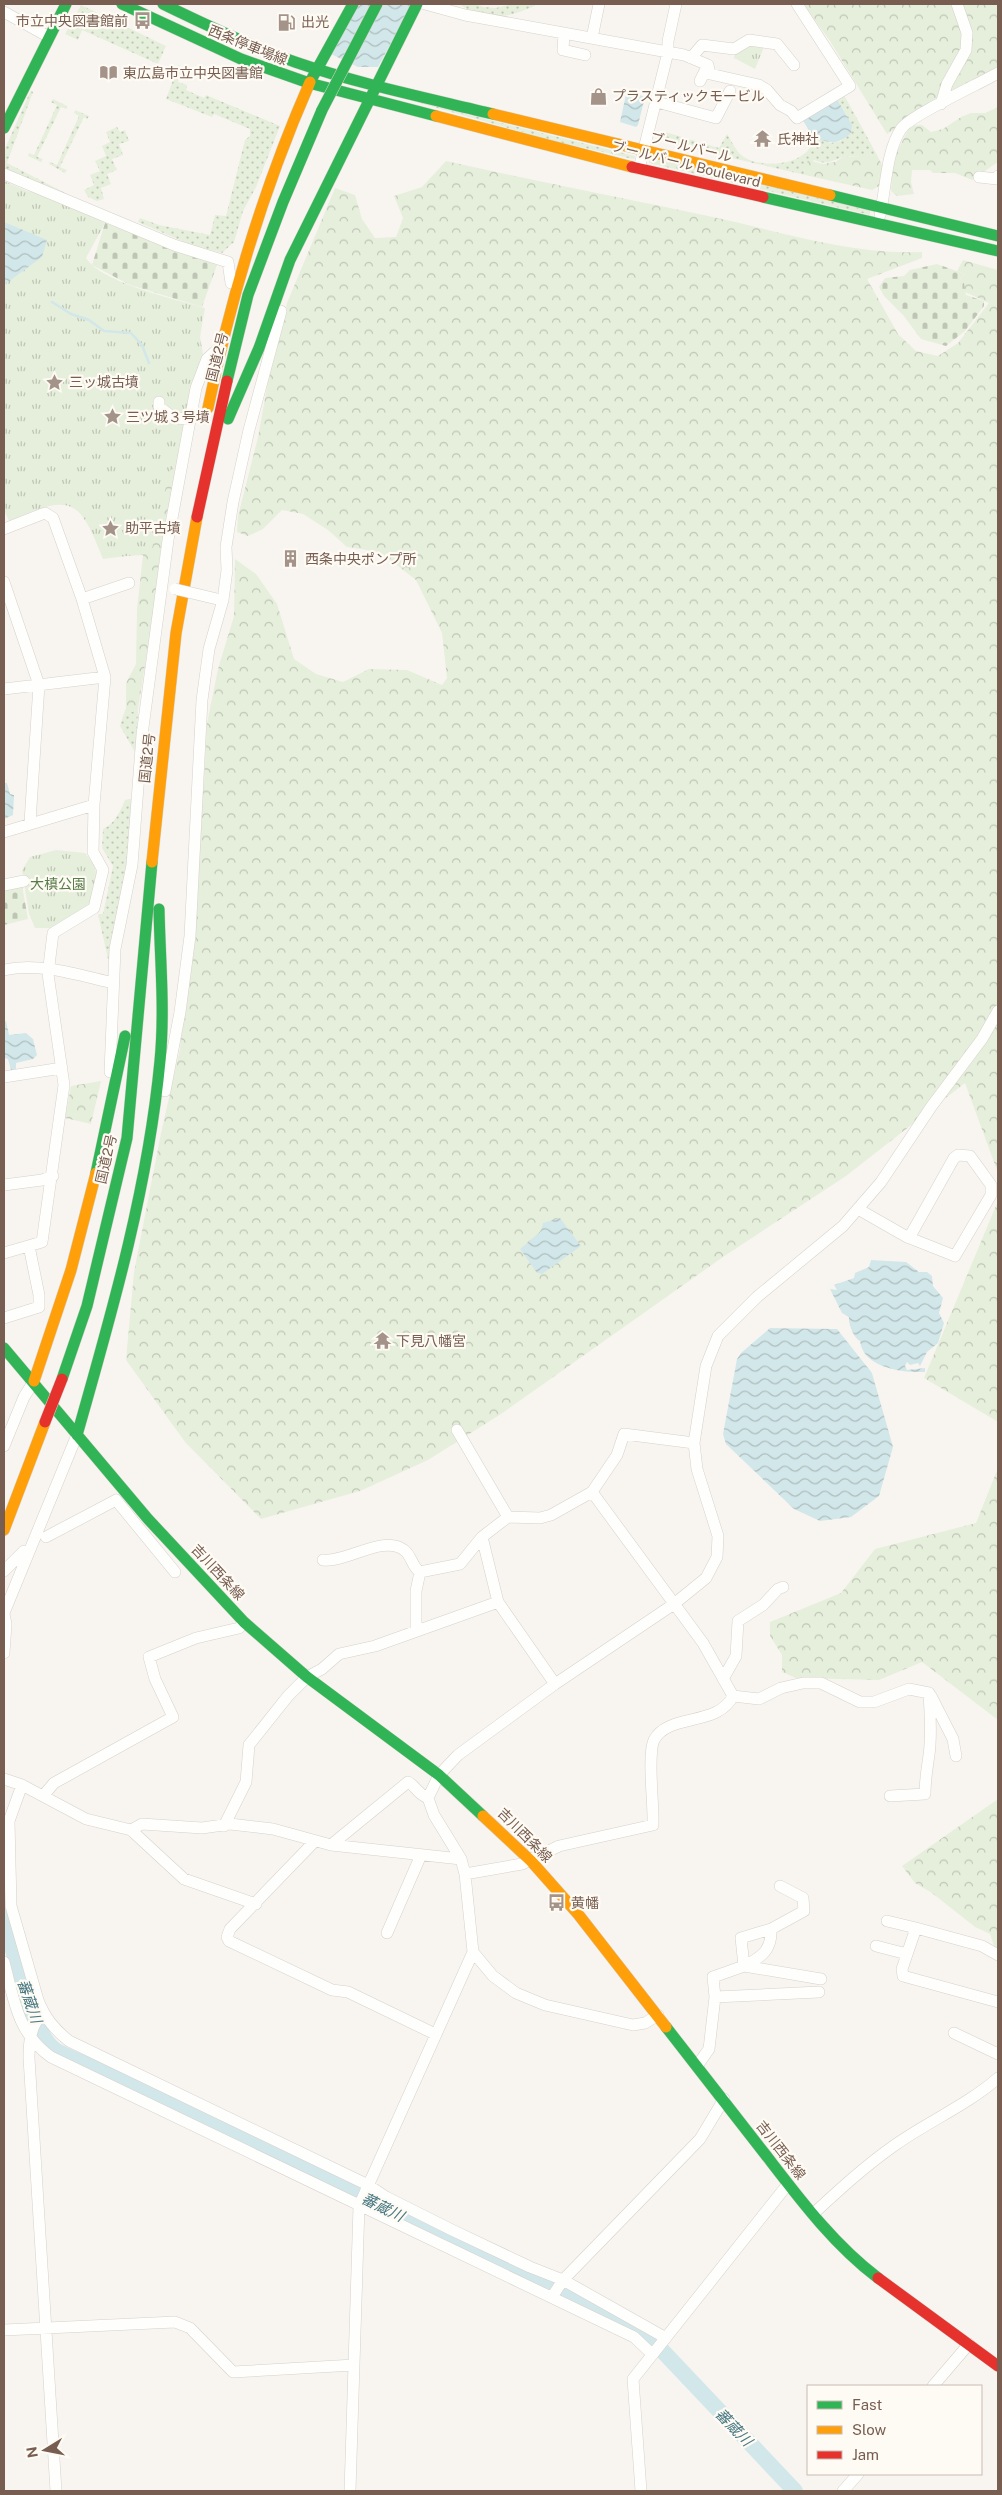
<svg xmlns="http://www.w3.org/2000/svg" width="1002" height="2495" font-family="'Public Sans','Noto Sans JP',sans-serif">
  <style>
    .grass { fill: url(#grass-dots) }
    .forest { fill: url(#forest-crowns) }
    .cemetery { fill: url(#cemetery-stones) }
    .park { fill: url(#park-tufts) }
    .water { fill: url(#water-waves) }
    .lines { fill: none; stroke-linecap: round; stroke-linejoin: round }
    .stream { stroke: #d2e7e9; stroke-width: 2.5 }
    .river { stroke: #d2e7e9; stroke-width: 16 }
    .street-casing { stroke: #d6d1cb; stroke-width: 12 }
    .fast-casing { stroke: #d6d1cb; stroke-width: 12 }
    .slow-casing { stroke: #d6d1cb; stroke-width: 12 }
    .jam-casing { stroke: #d6d1cb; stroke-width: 12 }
    .street { stroke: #fefefd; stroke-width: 11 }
    .fast { stroke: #30b455; stroke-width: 11 }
    .slow { stroke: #ff9f0a; stroke-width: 11 }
    .jam { stroke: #e5322d; stroke-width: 11 }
    .street-bridge-casing { stroke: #d6d1cb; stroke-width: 12; stroke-linecap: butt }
    .fast-bridge-casing { stroke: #d9d1cc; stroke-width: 12; stroke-linecap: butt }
    .jam-bridge-casing { stroke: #d9d1cc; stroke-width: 12; stroke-linecap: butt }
    .street-bridge { stroke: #fefefd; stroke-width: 11 }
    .fast-bridge { stroke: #30b455; stroke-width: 11 }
    .jam-bridge { stroke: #e5322d; stroke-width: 11 }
    .labels { text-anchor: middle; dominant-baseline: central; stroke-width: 4.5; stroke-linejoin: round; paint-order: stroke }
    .poi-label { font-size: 14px; fill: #775e50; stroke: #fefaf4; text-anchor: start }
    .street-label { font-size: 14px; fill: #775e50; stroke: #fefaf4 }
    .park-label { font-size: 14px; fill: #577c48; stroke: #fefaf4 }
    .water-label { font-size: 15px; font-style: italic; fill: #477882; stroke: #fefaf4 }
  </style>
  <defs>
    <pattern id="grass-dots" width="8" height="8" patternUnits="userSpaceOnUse" patternTransform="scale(1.25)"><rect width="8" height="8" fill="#e6efdc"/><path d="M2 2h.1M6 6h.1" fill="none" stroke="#bfc5b5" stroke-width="1.8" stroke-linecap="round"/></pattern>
    <pattern id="forest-crowns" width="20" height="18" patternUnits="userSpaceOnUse" patternTransform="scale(1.25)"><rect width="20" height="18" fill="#e6efdc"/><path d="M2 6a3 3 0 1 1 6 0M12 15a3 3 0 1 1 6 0" fill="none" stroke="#bfc5b5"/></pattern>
    <pattern id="cemetery-stones" width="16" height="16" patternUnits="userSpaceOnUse" patternTransform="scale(1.25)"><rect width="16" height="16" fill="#e6efdc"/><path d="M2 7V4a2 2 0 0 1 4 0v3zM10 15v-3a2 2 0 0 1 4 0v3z" fill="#bfc5b5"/></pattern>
    <pattern id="park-tufts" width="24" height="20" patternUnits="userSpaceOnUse" patternTransform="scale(1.25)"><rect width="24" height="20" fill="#e6efdc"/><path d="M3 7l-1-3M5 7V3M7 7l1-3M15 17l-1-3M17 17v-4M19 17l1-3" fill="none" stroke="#bfc5b5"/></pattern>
    <pattern id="water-waves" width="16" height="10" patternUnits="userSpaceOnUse" patternTransform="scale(1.25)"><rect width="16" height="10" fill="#d2e7e9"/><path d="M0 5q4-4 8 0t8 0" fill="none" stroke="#afbebf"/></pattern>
  </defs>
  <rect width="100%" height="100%" fill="#f8f5f0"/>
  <path class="grass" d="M459,4H476L483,7L496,8L512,4H538C511,18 485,23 459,4Z
    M81,5L166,46L158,64L82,30L78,40L65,34Z
    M179,64L181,72L178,82L187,85L186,90L204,98L206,95L280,126L256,187L243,211L234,242L222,253L189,244L138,222L140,218L159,225L210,235L215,215L226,216L245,140L250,136V129L214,114L212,117L166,99Z
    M31,90L33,92L7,163L77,199L4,168V151Z
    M844,95L877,155C866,157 855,155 844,157C831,160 830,166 814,160L804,171L805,175L664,142L665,132L719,148L727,134C731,140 735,149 740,154C758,171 812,166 813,137L831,143L841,141L847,116L837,99Z
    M402,98L635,156V158L633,159L554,141Z
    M53,99L67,106L66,109L61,107L37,157L43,159L41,162L28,156L29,153L34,155L57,105L51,102Z
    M75,110L89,116L87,119L84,117L60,167L67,170L65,173L49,164L50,162L57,165L79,116L74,113Z
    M117,127L120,132L125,130L129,141L119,144L123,155L112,159L117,170L107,174L111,184L101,188L104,199L97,201L88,197L84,190L94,185L90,175L100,171L95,161L106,156L102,146L110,142L106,132Z
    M649,158L870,209V215L649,163Z
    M138,709L136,754L120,726L123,716Z
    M134,798L133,837L120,921L114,923L111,959H108L98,914H103L113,866L102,848L103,829C114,825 121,810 125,800Z"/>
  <path class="forest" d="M803,4H998V66L887,134L830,41Z
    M998,107V162L972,180L955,173H933L930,170H912L911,182L914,194L897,196L891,191L893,160L910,126L922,125L931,132L943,129L961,117L971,113H985Z
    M877,155L883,167L879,186L872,190L805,175L804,171L808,160L823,164L835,162L843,157Z
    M446,161C534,181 624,198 713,217C782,232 850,255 922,252V258L867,279L898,334L916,351L938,356L958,343L989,303L965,292L964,283L960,279L965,274L957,271L963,260L998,270V1173L965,1083L846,1176L723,1257L501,1414L428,1460L360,1491L261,1519L185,1442L126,1360L134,1272L161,1133L180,1049L187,979L190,909L204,782L207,723L218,669L234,616L235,559L256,574L277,604L294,659L316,674L343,682L369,669L407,670L442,685L447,678L442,633L416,580L380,552L347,547L328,530L303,514L282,510L263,529L248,536L237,532L238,516L258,437L270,370L287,303L335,188L355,195L362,219L375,238L396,237L403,218L394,196L422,187Z
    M194,387L160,555L154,609L138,709L123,716L126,708V683L136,664L137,609L143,555L125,556Z
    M101,1081L91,1124L65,1118L71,1086Z
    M998,1201V1422L924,1378Z
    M998,1468V1720L922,1662L879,1680L796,1678L782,1672V1655L770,1636V1622L841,1593L875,1549L976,1523Z
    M998,1799V1958L990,1934L975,1927L932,1893L915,1883L902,1866Z"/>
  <path class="cemetery" d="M105,223L217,265L202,307L130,285L92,265Z
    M937,264L965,274L960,279L964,283L966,295L984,301V306L965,331L946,346L921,339L903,315L884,296L879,287L885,278L904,276L910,270Z
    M22,885L28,919L4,925V891Z"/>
  <path class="park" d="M750,43L764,47L755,69L734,58L735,52Z
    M4,181L27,191L50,196L105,223L86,258C102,283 175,299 205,308L200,337L203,354L181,456L169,473L151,553L103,559C78,495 70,495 9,521L4,510Z
    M56,850L85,853L95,866L96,874L90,906L50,928H35L29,914L22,870L30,857Z"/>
  <path class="water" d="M356,4H412L378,67H358L331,54Z
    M627,90L645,97L638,125L636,127L620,122Z
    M837,99L852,125L851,133C836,146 830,143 813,137L802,119Z
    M4,222L47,240L42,257L4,285Z
    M4,783H7L10,794L14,795L13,815L4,819Z
    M6,1021L9,1035L26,1033L33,1039L37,1055L33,1059L16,1063V1069L11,1070L8,1059L4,1058V1022Z
    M560,1218L581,1246L542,1274L537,1273L520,1249L541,1231L543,1223Z
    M871,1260L906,1262L919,1272H927L932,1276L933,1286L943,1298L939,1313L944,1323L938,1343L927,1352L920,1366L918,1363L910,1365L907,1362L905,1366L907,1370L925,1368V1372C903,1373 863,1368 860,1341C854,1338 848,1324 849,1317L842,1313L830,1289L837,1290L834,1285L854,1278L855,1273L869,1267Z
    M770,1328L837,1329L872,1373L893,1447L879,1496L851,1517L820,1521L794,1509L726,1444L723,1434L737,1359L741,1353Z"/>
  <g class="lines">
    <path class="stream" d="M52,302L71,314L89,320L104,331L131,333L142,345L149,363"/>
    <path class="river" d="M4,1916C12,1945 31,2032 54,2049C67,2058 97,2068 114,2075L638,2330L655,2343L795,2491"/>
    <defs>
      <path id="street" d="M425,4L465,15L684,55L708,65L710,74L759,85L767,90L780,105L791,111L797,118L850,86L797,4
        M4,12L49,37
        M564,33L563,50L585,55
        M592,38L599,4
        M691,58L702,45L734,49L749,40L777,44L794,65
        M700,81L708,65
        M657,102L716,118L730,91
        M941,104L947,84L966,50L967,33L957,4
        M639,169L668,52V41L676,4
        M4,174L174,245L228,262L231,283
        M979,177L997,179L998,176
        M880,215C886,188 886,152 901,129C909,116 981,83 998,73
        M159,402V407L174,418L190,419
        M4,529L45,513L53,518L82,599L105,677L94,805L93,852L103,870L94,908L53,933L48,974L64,1085L42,1242L4,1253
        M4,582L39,685L30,822
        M82,599L129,583
        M4,689L105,677
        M4,832L94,805
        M4,885L24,881
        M4,970C39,962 78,975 113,983
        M110,1072L115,949L132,865L142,735L168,540L196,388L207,359L219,348
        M4,1077L62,1068
        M165,1091L180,1012L190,936L202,700L209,649L223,600L227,570L226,547L233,502L249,430L281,311
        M4,1185L42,1180L53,1176
        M858,1209L907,1237L955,1256L991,1195V1185L970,1156L958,1155L954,1158L909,1238
        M4,1318L39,1307V1295L29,1246
        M457,1430L508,1517
        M4,1446L24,1397L34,1381
        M46,1537L116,1500L175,1572
        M482,1537L498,1602L555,1684
        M323,1560C346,1563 384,1534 404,1550C412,1556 412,1567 420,1572
        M4,1571L24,1551
        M4,1613L77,1435
        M4,1614L6,1624L4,1653
        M416,1630V1591L420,1572L460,1564L482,1537L508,1517L540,1518L551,1515L592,1492L617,1455L624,1434L694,1443
        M723,1679L736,1656L738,1621L763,1605L778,1589L783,1587
        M733,1696L759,1699L781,1688L803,1683H821L860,1702H874L909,1689L929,1693
        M931,1696L953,1739L956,1756
        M4,1779L22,1785L86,1819L131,1830L142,1824L202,1828L230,1824L273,1829L331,1845L461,1859
        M22,1785L9,1821L11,1906L38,2000C45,2018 54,2029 69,2041L368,2185L386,2197L452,2230L530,2267L563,2280L666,2338
        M43,1796L54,1783L173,1717L155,1679L149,1657L196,1638L239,1628L244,1622
        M890,1796L925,1794C925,1780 927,1769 929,1755C932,1734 930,1713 929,1693
        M224,1826L246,1782L249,1745L288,1696L307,1677L322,1669L339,1654L375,1646L498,1602
        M131,1830L184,1879L256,1904
        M315,1841L230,1929L227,1937L229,1941L332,1990L348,1992L435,2034
        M331,1845L408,1782C416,1786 416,1793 428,1798
        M465,1874L522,1864L559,1846L653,1825C654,1805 647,1755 654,1740C668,1713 718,1727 733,1696L703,1643L592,1492
        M887,1921L916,1928
        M387,1933L421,1855
        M876,1946L907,1954
        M998,1955L982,1946L916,1928L902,1969L903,1976L998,2002
        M4,1962C14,1999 17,2033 51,2057L634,2337L652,2354
        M744,1966L821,1979
        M744,1966C762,1957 772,1950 771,1929
        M715,1997L819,1992
        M44,2014C30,2022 29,2044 29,2058L56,2491
        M658,2015L645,2023L633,2025L545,2005L516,1993L493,1976L473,1952L465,1874L461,1859L434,1815L428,1798L439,1775L458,1755L555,1684L674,1604L706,1578L717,1557L718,1536L697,1469L694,1443L706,1366L718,1336L757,1297L843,1226L881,1182L931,1107L982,1039L998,1011
        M954,2033L998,2054
        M697,2066L709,2049L715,1997L713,1977L744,1966L741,1938L771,1929L804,1911L803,1898L780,1886
        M813,2214C839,2190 865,2166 895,2145C929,2121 967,2105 998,2078
        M552,2297L563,2280L700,2139L724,2099
        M4,2330L175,2322L190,2328L233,2372L354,2365
        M933,2386L969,2344
        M350,2491L359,2206L473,1952
        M641,2491L633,2379L788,2184
        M843,2491L858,2474"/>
      <path id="fast" d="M122,4L241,59L309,83L436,116
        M163,4C206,25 250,46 295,62C359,84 427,98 493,114
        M310,82L353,4
        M4,128L66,4
        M830,195L998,236
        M763,197L998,251
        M227,381L248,295L283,202L322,110
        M228,419L259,348L290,260L417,4
        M96,1173L125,1036
        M4,1348L148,1519L244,1622L307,1677L439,1775L483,1816
        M62,1379L87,1306L127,1138L152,862
        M77,1435C112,1312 148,1188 160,1061C165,1010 160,960 159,909
        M666,2027C699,2069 732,2112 765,2154C799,2198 833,2244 878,2278"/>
      <path id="slow" d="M493,114L830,195
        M436,116L632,167
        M208,408C231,296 264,187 310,82
        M152,862L176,633L197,517
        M34,1381L71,1270L96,1173
        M4,1530L45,1422
        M483,1816L531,1861L578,1914L666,2027"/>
      <path id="jam" d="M632,167L763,197
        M197,517L227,381
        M878,2278L998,2366"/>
    </defs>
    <use href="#street" class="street-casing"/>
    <use href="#fast" class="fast-casing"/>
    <use href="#slow" class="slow-casing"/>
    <use href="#jam" class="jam-casing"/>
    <use href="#street" class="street"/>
    <use href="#fast" class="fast"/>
    <use href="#slow" class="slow"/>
    <use href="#jam" class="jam"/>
    <defs>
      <path id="street-bridge" d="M175,589L217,599"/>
      <path id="fast-bridge" d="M322,110L377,4"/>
      <path id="jam-bridge" d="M45,1422L62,1379"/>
    </defs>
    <use href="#street-bridge" class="street-bridge-casing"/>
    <use href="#fast-bridge" class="fast-bridge-casing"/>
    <use href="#jam-bridge" class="jam-bridge-casing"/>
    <use href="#street-bridge" class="street-bridge"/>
    <use href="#fast-bridge" class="fast-bridge"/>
    <use href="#jam-bridge" class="jam-bridge"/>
  </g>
  <defs>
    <symbol id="bus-bare" viewBox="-9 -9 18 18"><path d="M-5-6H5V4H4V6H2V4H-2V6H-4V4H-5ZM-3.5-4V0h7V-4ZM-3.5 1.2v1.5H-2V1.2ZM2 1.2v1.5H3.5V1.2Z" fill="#a49388" stroke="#fefaf4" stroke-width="2.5" paint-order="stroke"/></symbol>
    <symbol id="fuel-bare" viewBox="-9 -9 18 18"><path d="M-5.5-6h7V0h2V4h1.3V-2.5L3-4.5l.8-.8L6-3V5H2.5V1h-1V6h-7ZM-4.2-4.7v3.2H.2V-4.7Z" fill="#a49388" stroke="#fefaf4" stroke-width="2.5" paint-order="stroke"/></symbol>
    <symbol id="library-bare" viewBox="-9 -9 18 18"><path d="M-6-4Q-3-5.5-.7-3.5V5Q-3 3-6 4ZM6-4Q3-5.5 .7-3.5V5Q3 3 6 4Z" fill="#a49388" stroke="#fefaf4" stroke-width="2.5" paint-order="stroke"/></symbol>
    <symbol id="shop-bare" viewBox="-9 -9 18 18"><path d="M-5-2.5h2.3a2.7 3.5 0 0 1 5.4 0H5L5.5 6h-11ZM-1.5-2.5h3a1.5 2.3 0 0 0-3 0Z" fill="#a49388" stroke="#fefaf4" stroke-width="2.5" paint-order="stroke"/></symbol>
    <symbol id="temple-bare" viewBox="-9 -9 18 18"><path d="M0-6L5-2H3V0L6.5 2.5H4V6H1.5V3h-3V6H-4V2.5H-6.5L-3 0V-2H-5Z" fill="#a49388" stroke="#fefaf4" stroke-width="2.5" paint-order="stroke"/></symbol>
    <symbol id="sight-bare" viewBox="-9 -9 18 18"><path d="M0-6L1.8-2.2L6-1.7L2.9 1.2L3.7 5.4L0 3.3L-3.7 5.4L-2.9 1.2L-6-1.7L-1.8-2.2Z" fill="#a49388" stroke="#fefaf4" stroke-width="2.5" paint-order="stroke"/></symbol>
    <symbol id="building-bare" viewBox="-9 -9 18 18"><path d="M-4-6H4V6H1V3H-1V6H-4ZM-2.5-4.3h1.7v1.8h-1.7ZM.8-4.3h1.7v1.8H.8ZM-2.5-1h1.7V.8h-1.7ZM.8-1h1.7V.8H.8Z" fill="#a49388" stroke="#fefaf4" stroke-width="2.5" paint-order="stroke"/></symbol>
  </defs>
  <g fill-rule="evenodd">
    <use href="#bus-bare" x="130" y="8" width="25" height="25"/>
    <use href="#fuel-bare" x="274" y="10" width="25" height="25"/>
    <use href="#library-bare" x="96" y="60" width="25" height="25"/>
    <use href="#shop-bare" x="586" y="84" width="25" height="25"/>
    <use href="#temple-bare" x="750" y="126" width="25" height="25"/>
    <use href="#sight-bare" x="42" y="370" width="25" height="25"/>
    <use href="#sight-bare" x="100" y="404" width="25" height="25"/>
    <use href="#sight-bare" x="98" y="516" width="25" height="25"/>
    <use href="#building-bare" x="278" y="546" width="25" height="25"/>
    <use href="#temple-bare" x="370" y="1328" width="25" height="25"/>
    <use href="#bus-bare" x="544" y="1890" width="25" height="25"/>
  </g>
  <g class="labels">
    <g class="poi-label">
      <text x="128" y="21" text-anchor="end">市立中央図書館前</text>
      <text x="301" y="22">出光</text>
      <text x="123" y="73">東広島市立中央図書館</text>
      <text x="612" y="96">プラスティックモービル</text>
      <text x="777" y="139">氏神社</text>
      <text x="69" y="382">三ッ城古墳</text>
      <text x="126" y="417">三ツ城３号墳</text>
      <text x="125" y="528">助平古墳</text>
      <text x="305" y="559">西条中央ポンプ所</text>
      <text x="396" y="1341">下見八幡宮</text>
      <text x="571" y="1903">黄幡</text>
    </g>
    <g class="street-label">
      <text transform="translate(248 45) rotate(22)">西条停車場線</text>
      <text transform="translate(691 147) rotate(14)">ブールバール</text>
      <text transform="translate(686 164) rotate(14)">ブールバール Boulevard</text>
      <text transform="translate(217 357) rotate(-76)">国道2号</text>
      <text transform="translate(147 758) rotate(-84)">国道2号</text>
      <text transform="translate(106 1159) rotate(-77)">国道2号</text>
      <text transform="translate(218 1572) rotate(47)">吉川西条線</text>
      <text transform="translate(525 1835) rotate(45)">吉川西条線</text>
      <text transform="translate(781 2150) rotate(52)">吉川西条線</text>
    </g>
    <g class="park-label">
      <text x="58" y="884">大槙公園</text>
    </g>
    <g class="water-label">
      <text transform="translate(30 2001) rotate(71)">蕃蔵川</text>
      <text transform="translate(383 2207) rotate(26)">蕃蔵川</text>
      <text transform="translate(734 2427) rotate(46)">蕃蔵川</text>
    </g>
  </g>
  <rect width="1002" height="2495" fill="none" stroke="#775e50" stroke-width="10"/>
  <rect x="807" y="2385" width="175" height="90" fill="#fefaf4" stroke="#c8bcb2"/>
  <rect x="817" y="2401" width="25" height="8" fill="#30b455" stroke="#c8bcb2"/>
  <text x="852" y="2410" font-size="15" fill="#775e50">Fast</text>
  <rect x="817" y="2426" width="25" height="8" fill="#ff9f0a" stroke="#c8bcb2"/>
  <text x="852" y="2435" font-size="15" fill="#775e50">Slow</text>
  <rect x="817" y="2451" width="25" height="8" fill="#e5322d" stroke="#c8bcb2"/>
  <text x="852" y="2460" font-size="15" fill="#775e50">Jam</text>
  <g transform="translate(45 2450) rotate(260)" stroke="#fefaf4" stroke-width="4" paint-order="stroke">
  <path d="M0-4L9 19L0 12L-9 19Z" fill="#775e50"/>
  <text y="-8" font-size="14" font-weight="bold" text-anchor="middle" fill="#775e50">N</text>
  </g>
</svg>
